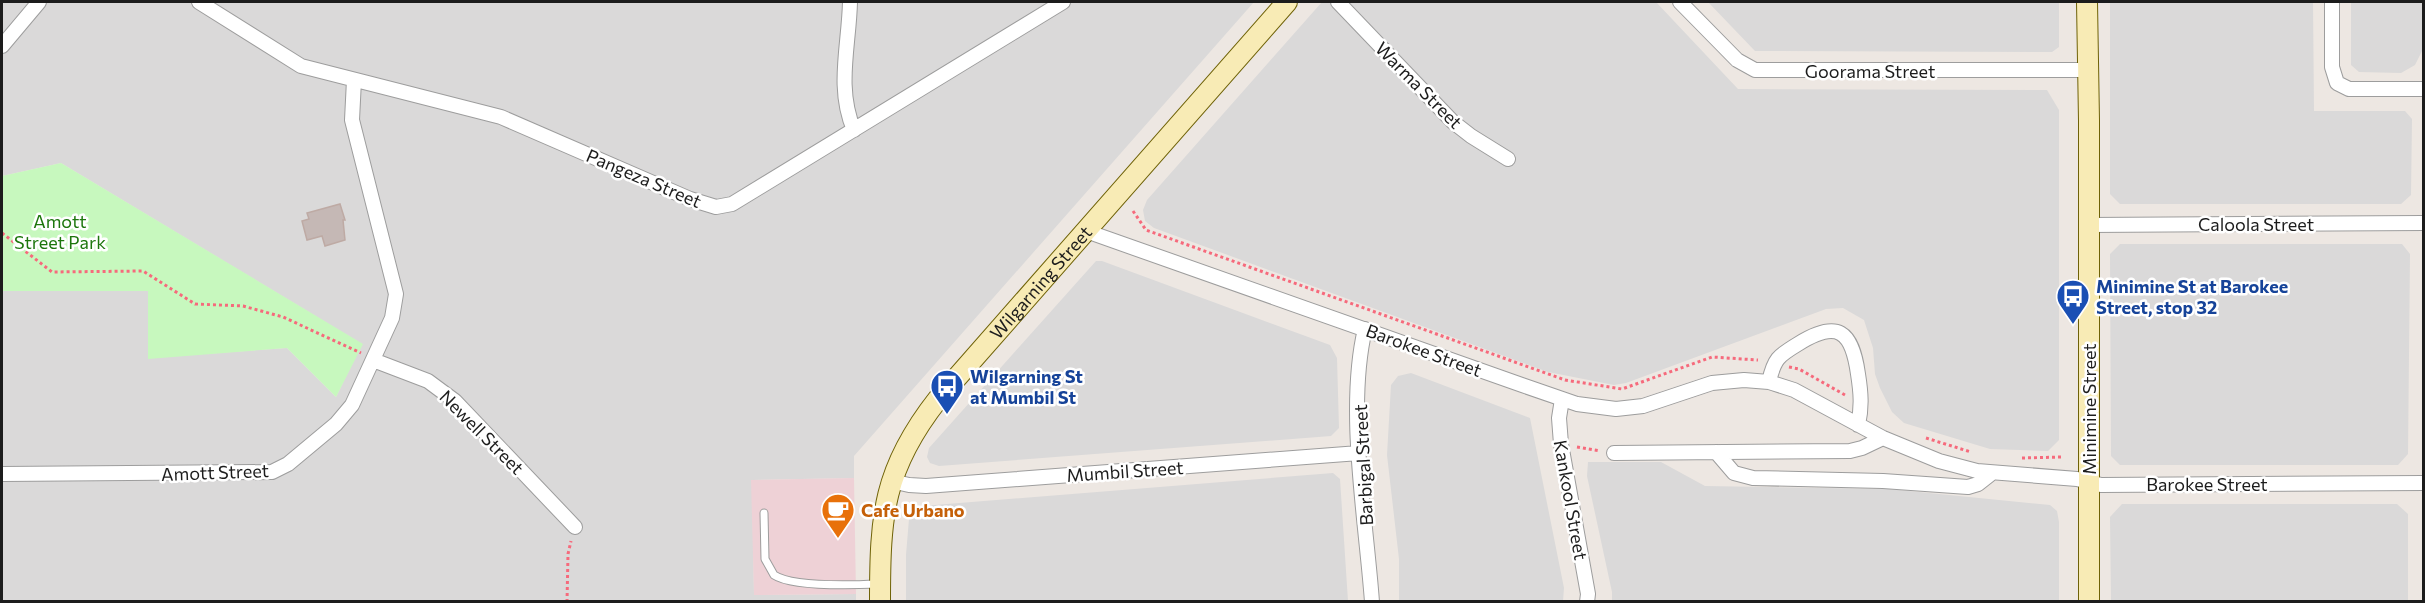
<svg xmlns="http://www.w3.org/2000/svg" width="2425" height="603" font-family="Commissioner,sans-serif">
  <style>
    .residential { fill: #dad9d9 }
    .commercial { fill: #eed1d6 }
    .park { fill: #c7f8be }
    .building { fill: #c5b8b5; stroke: #beaaa4; stroke-width: 1.5 }
    .lines { fill: none; stroke-linecap: round; stroke-linejoin: round }
    .lane-casing { stroke: #9d9d9d; stroke-width: 9 }
    .street-casing { stroke: #9d9d9d; stroke-width: 16 }
    .secondary-casing { stroke: #6f6207; stroke-width: 22 }
    .path { stroke: #f66a7c; stroke-width: 3; stroke-dasharray: 3 3; stroke-linecap: butt }
    .lane { stroke: #fff; stroke-width: 7 }
    .street { stroke: #fff; stroke-width: 14 }
    .secondary { stroke: #f8ebb5; stroke-width: 20 }
    .labels { text-anchor: middle; dominant-baseline: central; stroke-width: 5; stroke-linejoin: round; paint-order: stroke }
    .street-label { font-size: 18px; fill: #1c1c1c; stroke: #fff }
    .park-label { font-size: 18px; fill: #1d760d; stroke: #fff }
    .transit-label { font-size: 18px; font-weight: bold; fill: #164399; stroke: #fff; text-anchor: start }
    .food-label { font-size: 18px; font-weight: bold; fill: #c56008; stroke: #fff; text-anchor: start }
  </style>
  <rect width="100%" height="100%" fill="#ede7e2"/>
  <path class="residential" d="M2,2H1254L854,456V478L752,480L754,595L856,594V602L2,601V291H148V358L287,348L336,397L362,344L61,163L2,176Z
    M1322,2H1656L1738,89L2047,90L2059,110V440L2048,451L1990,449L1904,423L1892,412L1880,388L1875,374L1873,348L1864,320L1843,308L1826,309L1626,383L1614,385L1548,372L1154,228L1145,221L1143,210L1147,200Z
    M1708,2H2059V47L2052,52L1755,51Z
    M2110,2H2313L2314,111H2405L2412,119L2411,195L2401,204H2120L2110,194Z
    M2351,2H2423V49L2415,65L2401,73L2359,72L2351,65Z
    M2120,244H2402L2410,254L2408,454L2398,465H2120L2111,456L2110,254Z
    M1096,261H1102L1330,345L1337,358L1339,428L1331,436L939,466L930,463L927,457L929,448Z
    M1411,373L1530,418L1564,588L1563,601H1399V559L1387,455L1391,385L1398,376Z
    M1588,462H1661L1705,486L1889,489L2050,505L2057,511L2059,522V601H1612V592L1587,476Z
    M1333,473L1340,479L1348,601H906V555L910,507Z
    M2122,504H2397L2408,514V601H2111L2110,517Z"/>
  <path class="commercial" d="M854,478L856,594L754,595L751,480Z"/>
  <path class="park" d="M61,163L363,344L336,397L287,348L148,359V291H2V176Z"/>
  <path class="building" d="M340,204L345,220H343L345,240L325,246L322,236L307,240L302,221L309,219L307,213Z"/>
  <g class="lines">
    <defs>
      <path id="lane" d="M764,513L765,559L774,575C792,587 855,585 878,584"/>
      <path id="street" d="M199,2L301,66L501,117L690,199L716,207L732,204L1063,2
        M850,2C849,46 836,88 854,130
        M1338,2L1453,122L1471,136L1508,159
        M1680,2L1737,60L1755,70H2088
        M2332,2V67L2337,83L2349,89H2424
        M2,46L39,2
        M2089,225L2424,223
        M1086,231L1522,385L1577,404L1616,409L1643,406L1712,383L1744,380L1769,382L1794,390L1883,438L1939,461L1977,471L2077,479L2101,485L2424,483
        M1365,329C1346,409 1366,519 1372,602
        M373,360L428,381L455,401L575,527
        M1769,382C1774,359 1778,356 1798,344C1838,319 1852,331 1858,374C1861,393 1862,407 1858,425
        M1562,399L1559,418L1561,444L1588,594L1587,602
        M1716,452L1734,473L1753,478L1883,481L1968,487L1978,484L1992,473
        M1614,453L1850,451L1862,448L1883,438
        M2,474L272,472L288,464L336,424L352,405L392,318L396,294L352,120L354,80
        M891,481L909,485L926,486L1359,453"/>
      <g id="secondary">
        <path d="M2087,2L2089,121V602"/>
        <path id="s1" d="M880,602C880,515 883,469 938,399L1287,2"/>
      </g>
    </defs>
    <use href="#lane" class="lane-casing"/>
    <use href="#street" class="street-casing"/>
    <use href="#secondary" class="secondary-casing"/>
    <path class="path" d="M1133,211L1146,230L1565,380L1622,389L1712,357L1758,360
      M2,233L52,272L143,271L195,304L243,306L283,317L361,353
      M1789,367L1799,369L1845,395
      M1926,438L1971,452
      M1577,447L1600,451
      M2022,458L2062,457
      M567,602L568,554L571,541"/>
    <use href="#lane" class="lane"/>
    <use href="#street" class="street"/>
    <use href="#secondary" class="secondary"/>
  </g>
  <defs>
    <symbol id="bus-pin" viewBox="-11 -11 22 30"><path d="M0 17L-7.5 6A9.5 9.5 0 1 1 7.5 6Z" fill="#1a4fb4" stroke="#fff"/><path d="M-5-6H5V4H4V6H2V4H-2V6H-4V4H-5ZM-3.5-4V0h7V-4ZM-3.5 1.2v1.5H-2V1.2ZM2 1.2v1.5H3.5V1.2Z" fill="#fff"/></symbol>
    <symbol id="cafe-pin" viewBox="-11 -11 22 30"><path d="M0 17L-7.5 6A9.5 9.5 0 1 1 7.5 6Z" fill="#e8710a" stroke="#fff"/><path d="M-5.5-4.5H6V0H3Q3 3.5 0 3.5H-2.5Q-5.5 3.5-5.5 0ZM3-3.2v2h1.7v-2ZM-6 4.5H4V6H-6Z" fill="#fff"/></symbol>
  </defs>
  <g fill-rule="evenodd">
    <use href="#bus-pin" x="2054" y="277" width="38" height="52"/>
    <use href="#bus-pin" x="928" y="367" width="38" height="52"/>
    <use href="#cafe-pin" x="819" y="491" width="38" height="52"/>
  </g>
  <g class="labels">
    <g class="street-label">
      <text x="1870" y="71">Goorama Street</text>
      <text transform="translate(1419 85) rotate(45)">Warma Street</text>
      <text transform="translate(644 178) rotate(23)">Pangeza Street</text>
      <text x="2256" y="224">Caloola Street</text>
      <text stroke="none"><textPath href="#s1" startOffset="372">Wilgarning Street</textPath></text>
      <text transform="translate(1424 350) rotate(20)">Barokee Street</text>
      <text transform="translate(2089 409) rotate(-90)">Minimine Street</text>
      <text transform="translate(482 432) rotate(45)">Newell Street</text>
      <text transform="translate(1363 465) rotate(-93)">Barbigal Street</text>
      <text transform="translate(1125 471) rotate(-4)">Mumbil Street</text>
      <text transform="translate(215 472) rotate(-2)">Amott Street</text>
      <text x="2207" y="484">Barokee Street</text>
      <text transform="translate(1571 500) rotate(80)">Kankool Street</text>
    </g>
    <g class="park-label">
      <text x="60" y="221">Amott<tspan x="60" dy="21">Street Park</tspan></text>
    </g>
    <g class="transit-label">
      <text x="2096" y="286">Minimine St at Barokee<tspan x="2096" dy="21">Street, stop 32</tspan></text>
      <text x="970" y="376">Wilgarning St<tspan x="970" dy="21">at Mumbil St</tspan></text>
    </g>
    <g class="food-label">
      <text x="861" y="510">Cafe Urbano</text>
    </g>
  </g>
  <rect width="2425" height="603" fill="none" stroke="#1c1c1c" stroke-width="6"/>
</svg>
